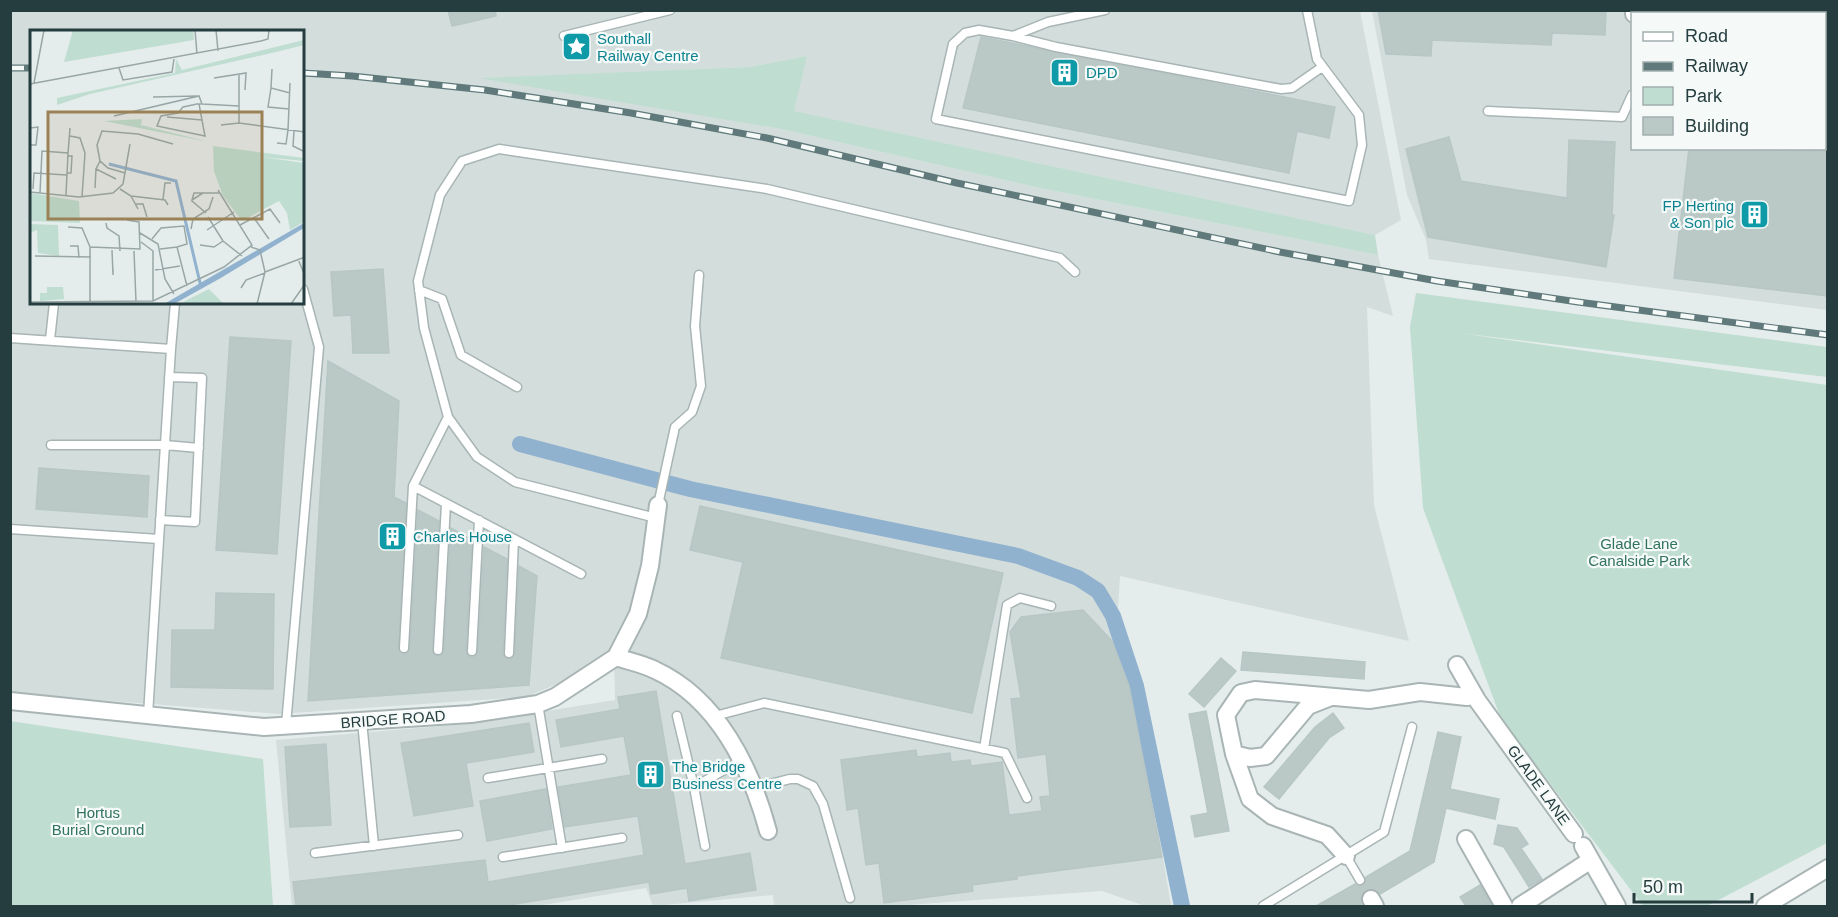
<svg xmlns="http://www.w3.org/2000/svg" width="1838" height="917" font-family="Helvetica,sans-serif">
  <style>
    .built { fill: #d3dddc; fill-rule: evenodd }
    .green { fill: #bfddd0 }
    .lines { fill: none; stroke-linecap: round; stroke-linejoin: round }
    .canal { stroke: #90b2cf; stroke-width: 16 }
    .building { fill: #bac8c6; stroke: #b7c7c5; stroke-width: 1.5 }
    .lane-casing { stroke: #a8b5b4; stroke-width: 11 }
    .street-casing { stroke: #a8b5b4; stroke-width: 20 }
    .lane { stroke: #fff; stroke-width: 8 }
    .street { stroke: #fff; stroke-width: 16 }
    .rail-casing { stroke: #60797a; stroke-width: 7 }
    .rail { stroke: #f5faf9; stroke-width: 4.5; stroke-dasharray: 14; stroke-linecap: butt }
    .labels { text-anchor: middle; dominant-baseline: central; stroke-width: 4.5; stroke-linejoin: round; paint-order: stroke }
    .culture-label { font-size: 15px; fill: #0d838f; stroke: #f5faf9; text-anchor: start }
    .park-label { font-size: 15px; fill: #31735f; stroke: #f5faf9 }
    .street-label { font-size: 15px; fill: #253d3e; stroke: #f5faf9 }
    .inset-river { fill: none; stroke: #90b2cf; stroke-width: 3 }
    .inset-road { fill: none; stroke: #98a7a6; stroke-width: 1.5 }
    .view { fill: #9b8156; fill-opacity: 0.15; stroke: #9b8156; stroke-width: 3 }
    .inset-edge { fill: none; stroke: #253d3e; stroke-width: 3 }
  </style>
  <rect width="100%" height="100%" fill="#e5edec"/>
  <path class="built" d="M10,11H1360L1401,220L1375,235L793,111L807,56L749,67L483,78L781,129L1035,187L1378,255L1393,316L1367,307L1374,505L1409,641L1120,576L1116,639L1136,696L1171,906H1145L1102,891L894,906H774L773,895L653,906L646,888L537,906H292L276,740L466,724L615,700L614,660L526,697L278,714L11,693ZM32,32H303V303H32Z
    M1372,11H1827V310L1429,259L1426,240L1407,195ZM1632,14H1824V148H1632Z"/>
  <path class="green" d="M807,56L794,111L1375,235L1378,255L1035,187L781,129L479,78L749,67Z
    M1416,293L1827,347V377L1459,333L1827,385V843L1707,906H1643L1501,719L1423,508L1410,327Z
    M10,721L263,759L273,906H11Z"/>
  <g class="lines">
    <path class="canal" d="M520,444L690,489L1018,556L1078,578L1098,591L1113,616L1136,686L1182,906"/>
  </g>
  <path class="building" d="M448,10H495L496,16L452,26Z
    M1378,10H1606L1605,35L1552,33L1551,45L1432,40L1431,56L1386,54Z
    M981,37L1335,107L1329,138L1297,131L1289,173L963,108Z
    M1449,137L1461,181L1567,198L1569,140L1615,142L1612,215H1614L1606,267L1428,237L1406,149Z
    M1689,148L1827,151V296L1674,278Z
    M383,269L389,353H353L351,315L334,316L331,272Z
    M230,337L291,341L277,554L216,550Z
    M328,361L399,401L394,497L406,503L399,651L406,654L410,648L418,510L439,521L432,650L435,656L441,655L444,650L451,528L472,540L466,651L469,657L475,656L478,651L484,547L507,559L503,653L506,659L512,658L515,653L519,566L537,576L529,685L308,701Z
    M39,468L149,476L147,517L36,509Z
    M700,506L1003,573L972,713L721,658L743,562L690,550Z
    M216,593L274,594L273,689L171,687L172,630H215Z
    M1083,610L1112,641L1129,686L1162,857L1017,876V879L972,885L973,891L884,903L879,863L866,865L858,808L847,810L841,760L916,750L917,757L950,753L951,762L970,760L971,766L1002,762L1009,815L1042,811L1040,797L1050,796L1046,754L1018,758L1011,699L1021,698L1010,632L1021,617Z
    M1243,652L1365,662L1364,679L1241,670Z
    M1221,658L1236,671L1204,707L1189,694Z
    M656,691L685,864L750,853L756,890L689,901L687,888L651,894L649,882L504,906H296L293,882L485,860L488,882L644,855L638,816L565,827L558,787L631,775L624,736L561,747L556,720L620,709L618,697Z
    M1206,711L1229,831L1195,837L1191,816L1208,813L1189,714Z
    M1333,713L1344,728L1329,738L1279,799L1264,787L1315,727Z
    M529,723L534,752L466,763L473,806L414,816L401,743Z
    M1438,732L1461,737L1450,789L1499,799L1495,819L1446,808L1434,862L1380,894L1372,889L1365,890L1361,898L1362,904L1358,906H1316L1355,884L1364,885L1366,877L1410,851Z
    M326,744L331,825L290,827L285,747Z
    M546,789L552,829L487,841L480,801Z
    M1498,825L1517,828L1528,844L1521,848L1542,879L1529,887L1504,847L1494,844Z
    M1480,885L1491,904L1466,906L1460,897Z"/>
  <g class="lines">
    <defs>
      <path id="lane" d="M1105,10L1048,22L1013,36L979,30L965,33L953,44L936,119L1349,201L1362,145L1359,115L1317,59L1307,10
        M564,36L670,10
        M1013,36L1056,47L1281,89L1292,88L1322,67
        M1488,111L1622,117L1632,95
        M419,290L442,299L461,355L517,387
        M10,338L171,349L148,715
        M50,340L54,303
        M171,349L175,303
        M448,417L413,486L581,574
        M51,445H165L199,448
        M658,505L675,427L692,412L701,386L695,326L699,275
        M656,518L515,482L477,457L448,417L424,328L418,281L440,195L462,161L499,149L767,189L1060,258L1075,272
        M160,520L195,522L202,378L169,377
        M10,529L159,539
        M404,648L413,486
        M438,650L446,504
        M472,651L479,520
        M509,653L514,539
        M538,704L562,848
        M677,716L694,787
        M715,716L764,703L1005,753L1027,798
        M362,721L374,846
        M286,725L319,347L303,289
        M984,749L1007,605L1020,598L1051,606
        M488,778L602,759
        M754,788L790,779H798L813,786L823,804L850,898
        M705,846L694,787L742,760
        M315,853L458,835
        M1346,856L1360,880
        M503,857L622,838
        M1263,906L1384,832L1412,727"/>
      <path id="street" d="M1634,14V10
        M1824,121H1828
        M616,657C628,661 643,664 655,670C718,699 751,768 768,831
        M1457,665L1477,700L1574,834
        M1331,697L1308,706L1266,756L1250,758L1234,754L1226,715L1241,693L1255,690L1369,700L1420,692L1467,697L1473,694
        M10,701L264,727L471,714L538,704L555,697L616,657L638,614L650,566L658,505
        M1234,754L1250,799L1272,816L1327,835L1346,856
        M1466,839L1504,906
        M1583,846L1617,906
        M1371,899L1375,906
        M1520,906L1591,860
        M1765,906L1828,868"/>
    </defs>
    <use href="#lane" class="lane-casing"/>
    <use href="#street" class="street-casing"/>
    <use href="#lane" class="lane"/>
    <use href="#street" class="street"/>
    <defs>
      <path id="rail" d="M10,68H32
        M303,73L352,76L485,90L631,113L767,138L957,183L1280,252L1437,281L1578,302L1828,335"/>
    </defs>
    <use href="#rail" class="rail-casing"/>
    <use href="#rail" class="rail"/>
  </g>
  <defs>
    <symbol id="sight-square" viewBox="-11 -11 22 22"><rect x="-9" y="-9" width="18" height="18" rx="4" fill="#0f9aa8" stroke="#f5faf9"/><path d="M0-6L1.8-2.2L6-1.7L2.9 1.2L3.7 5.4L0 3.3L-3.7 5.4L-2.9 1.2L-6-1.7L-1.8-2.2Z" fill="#fff"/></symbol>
    <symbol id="building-square" viewBox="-11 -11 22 22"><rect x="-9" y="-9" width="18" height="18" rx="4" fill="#0f9aa8" stroke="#f5faf9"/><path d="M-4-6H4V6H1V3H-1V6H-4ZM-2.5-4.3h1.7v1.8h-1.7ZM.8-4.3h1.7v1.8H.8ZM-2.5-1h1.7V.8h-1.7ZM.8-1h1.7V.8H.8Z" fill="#fff"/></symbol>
  </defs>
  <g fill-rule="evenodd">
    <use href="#sight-square" x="560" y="30" width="33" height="33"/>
    <use href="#building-square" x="1048" y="56" width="33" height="33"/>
    <use href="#building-square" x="1738" y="198" width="33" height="33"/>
    <use href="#building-square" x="376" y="520" width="33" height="33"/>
    <use href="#building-square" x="634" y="758" width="33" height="33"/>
  </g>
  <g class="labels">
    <g class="culture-label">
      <text x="597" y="38">Southall<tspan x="597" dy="17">Railway Centre</tspan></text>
      <text x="1086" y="72">DPD</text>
      <text x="1734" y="205" text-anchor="end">FP Herting<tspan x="1734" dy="17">&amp; Son plc</tspan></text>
      <text x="413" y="536">Charles House</text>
      <text x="672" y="766">The Bridge<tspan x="672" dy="17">Business Centre</tspan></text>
    </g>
    <g class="park-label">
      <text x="1639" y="543">Glade Lane<tspan x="1639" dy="17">Canalside Park</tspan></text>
      <text x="98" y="812">Hortus<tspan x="98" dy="17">Burial Ground</tspan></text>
    </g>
    <g class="street-label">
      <text transform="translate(393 719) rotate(-4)">BRIDGE ROAD</text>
      <text transform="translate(1539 785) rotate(54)">GLADE LANE</text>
    </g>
  </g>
  <g transform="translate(30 30)">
    <rect width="274" height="274" fill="#e5edec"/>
    <path d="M43,0H163L164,10L34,32ZM274,10V15L250,21L60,64L27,75V68L145,43L146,29L152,40ZM112,89L111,95L179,112L74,91ZM183,116L274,128V131L232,127L274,133V192L260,200L257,183L249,171L212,191L193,166L184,141ZM0,163L49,171L50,193L0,191ZM0,194L28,195L29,226L8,223L7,200L0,203ZM17,257H33L34,269L10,271V263H17ZM179,259L194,274H152L155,271Z" fill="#bfddd0"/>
    <path d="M274,193V198L189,249L144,274H134Z" fill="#90b2cf"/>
    <path class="inset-river" d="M79,134L146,151L171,257"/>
    <path class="inset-road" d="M165,0L167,24M186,0L188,21M89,38L93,50L142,42L144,29M242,39L241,58L260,63M184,48L216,43L215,60M4,53L14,0M0,54L231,11L238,9L239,0M241,58L238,77L259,79M123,67L168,66M169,74L175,106L127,96L131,86L148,83L153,77L167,74H172L209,76M84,86L169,66L172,74M137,87L172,90M209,93L275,102M209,93V44M191,95L209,93M0,98L8,97L6,115H0M258,100L260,53M264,101L263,116L275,122M40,106L50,108L55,123L52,167M247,113L256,114L258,100M38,123L40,98M70,131L66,139L86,149M37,143H41L42,126H38M95,143L78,138L70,131L67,115L72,101L108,104L143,114M65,158L66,139M3,159L4,143L37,145M90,159L101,166L108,179M0,162L49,167L83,163L93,154L100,114M10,163L12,121L38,123L36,165M173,163L162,170L164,163H190M101,166L135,170L138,175M133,169L135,153H141M162,171L176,183M106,174H113L117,187M178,187L193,211L212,226M224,188L239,209M76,193L77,198L89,206L90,221M210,195L240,179L250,193M38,197L52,198L60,217V271M161,199L163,189L179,179L183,167M177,200L204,182M110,203L128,214L135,249L144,264M122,209L131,198L154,196L157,214L147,217M111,212L123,221V271M170,215L184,217L193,211M40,216H48L49,228M60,217L110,219L109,192L97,190M221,217L230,220L235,242L227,274M130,219L147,217L157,256M82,220L83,245V239M104,221L106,272M5,226L61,227M268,229L275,246M125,240L150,236M235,242L275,227M211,258L216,250L235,243M0,272L123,271L194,237L222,215L188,160M261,274L275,254"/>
    <path class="view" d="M18,82H232V189H18Z"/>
    <rect width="274" height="274" class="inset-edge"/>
  </g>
  <rect width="1838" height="917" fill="none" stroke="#253d3e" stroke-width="24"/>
  <rect x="1631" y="12" width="195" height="138" fill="#f5faf9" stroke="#a2aeae" stroke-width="1.5"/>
  <rect x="1643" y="32" width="30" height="9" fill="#ffffff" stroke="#a2aeae" stroke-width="1.5"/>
  <text x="1685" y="42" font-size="18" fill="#253d3e">Road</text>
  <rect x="1643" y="62" width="30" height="9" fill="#60797a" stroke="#a2aeae" stroke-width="1.5"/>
  <text x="1685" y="72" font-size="18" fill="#253d3e">Railway</text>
  <rect x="1643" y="87" width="30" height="18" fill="#bfddd0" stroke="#a2aeae" stroke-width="1.5"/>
  <text x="1685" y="102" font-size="18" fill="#253d3e">Park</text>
  <rect x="1643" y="117" width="30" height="18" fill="#bac8c6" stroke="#a2aeae" stroke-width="1.5"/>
  <text x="1685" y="132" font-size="18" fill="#253d3e">Building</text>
  <path d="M1634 893v9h118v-9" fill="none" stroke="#253d3e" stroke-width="3"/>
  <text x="1643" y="893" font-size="18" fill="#253d3e" stroke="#f5faf9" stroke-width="4.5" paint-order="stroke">50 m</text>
</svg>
